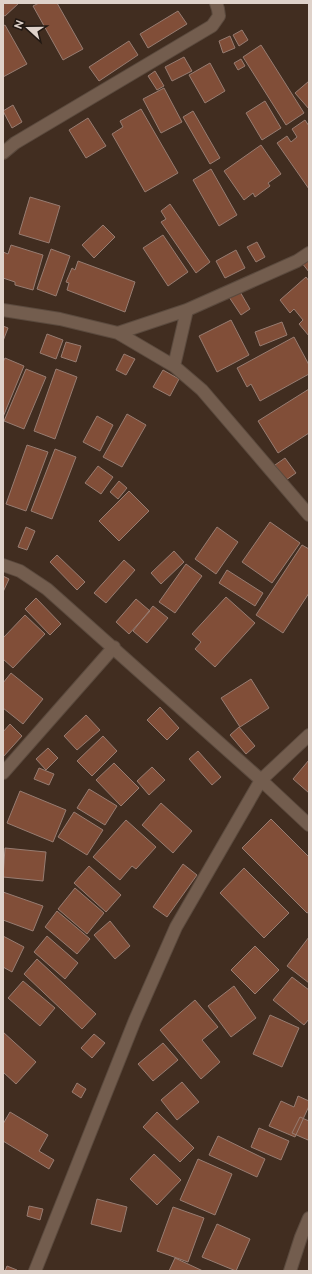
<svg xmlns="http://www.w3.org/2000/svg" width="312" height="1274" font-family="Raleway,sans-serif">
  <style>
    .building { fill: #814e38; stroke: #977c71 }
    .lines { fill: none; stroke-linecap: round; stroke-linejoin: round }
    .minor-casing { stroke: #5b4a3e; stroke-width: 14 }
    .minor { stroke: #735d4e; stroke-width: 12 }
  </style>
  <rect width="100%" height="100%" fill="#412d20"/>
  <path class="building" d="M3,3H19L5,16L3,15Z
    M39,3H57L83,49L63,60L33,6Z
    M178,11L187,24L148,48L140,34Z
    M5,25L27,64L3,77V26Z
    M242,30L248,40L239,46L233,35Z
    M230,36L235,48L223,53L219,41Z
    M129,41L138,55L99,81L89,67Z
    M261,45L304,113L286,125L243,57Z
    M184,57L192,71L172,81L165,67Z
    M241,59L245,66L238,70L234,63Z
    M210,63L225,91L205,103L189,75Z
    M155,71L164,86L157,90L148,76Z
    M309,81V109L295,93Z
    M164,88L182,122L161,133L143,99Z
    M265,101L281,128L262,140L246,113Z
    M13,105L22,122L12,128L3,111Z
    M141,109L178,173L145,192L112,134L123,127L120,121Z
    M193,111L220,158L210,164L183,117Z
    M88,118L106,146L86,158L69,130Z
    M305,120L309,126V189L277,143L287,136L291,142L297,137L292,129Z
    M261,145L281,174L268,183L270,186L255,197L253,193L244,200L224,171Z
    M211,169L237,215L219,226L193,180Z
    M30,197L60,206L49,243L19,234Z
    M170,204L210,262L196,273L161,222L166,219L161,211Z
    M103,225L115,237L94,258L82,245Z
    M163,235L188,272L168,286L143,248Z
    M257,242L265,257L256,262L247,247Z
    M11,245L43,255L33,290L15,285V282L3,278V252L8,254Z
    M51,249L70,256L56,296L37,289Z
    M236,250L245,268L225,278L216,261Z
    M309,258V272L302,263Z
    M78,261L135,282L125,312L67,290L69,283L66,282L72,268L75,270Z
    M306,277L309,281V336L299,324L303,320L294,309L290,313L280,300Z
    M239,290L250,309L241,315L229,297Z
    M231,320L249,355L217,372L199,336Z
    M282,322L287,335L260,346L255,332Z
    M3,326L8,328L3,341Z
    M47,334L63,340L56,359L40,353Z
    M294,337L309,365V374L260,401L251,384L247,387L237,368Z
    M66,342L81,346L76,362L61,357Z
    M124,354L135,359L126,375L116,370Z
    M5,358L24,366L3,417V362Z
    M26,369L46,377L24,429L4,421Z
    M56,369L77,377L55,439L34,431Z
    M163,370L179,379L170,396L153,387Z
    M309,389V433L278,453L258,421Z
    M127,414L146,425L122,467L103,457Z
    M97,416L113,425L100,451L83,442Z
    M27,445L48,452L26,511L6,504Z
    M55,449L76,457L52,519L31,511Z
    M285,458L296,473L286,480L275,465Z
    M98,466L113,477L101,494L85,483Z
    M119,481L127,488L118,499L110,492Z
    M129,491L149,511L119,541L99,521Z
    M270,522L300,543L272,583L242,562Z
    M26,527L35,531L27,550L18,547Z
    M217,527L238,542L216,574L195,559Z
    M302,545L309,549V593L283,633L256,615Z
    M174,551L184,562L161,584L151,573Z
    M57,555L85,582L77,590L50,562Z
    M124,560L135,570L106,603L94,593Z
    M186,564L202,576L175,613L159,602Z
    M227,570L263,593L255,606L219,583Z
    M3,576L9,579L3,592Z
    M226,597L255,623L215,667L195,649L201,642L192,634Z
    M36,598L61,624L50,635L25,609Z
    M136,599L150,611L129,634L116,622Z
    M153,606L168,618L147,643L133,631Z
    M25,615L45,634L13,668L3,659V638Z
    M11,673L43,699L23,724L3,708V683Z
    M251,679L269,708L240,727L221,698Z
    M160,707L179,728L167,740L147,720Z
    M86,715L100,730L77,750L64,736Z
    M10,724L22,736L3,757V732Z
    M239,727L255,746L246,754L230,735Z
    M103,736L117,751L92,776L77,761Z
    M48,748L58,758L46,770L36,759Z
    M198,751L221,777L212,785L189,759Z
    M309,760V793L293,779Z
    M114,763L139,788L121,806L96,780Z
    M152,767L165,780L149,795L137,781Z
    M39,768L54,774L49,785L34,779Z
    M89,789L117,806L105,825L77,808Z
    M20,791L66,810L53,842L7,823Z
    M161,803L192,831L173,853L142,825Z
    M74,812L103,830L87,855L58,837Z
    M271,819L309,857V912L307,913L242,848Z
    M126,820L156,847L136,869L132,866L120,880L93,857Z
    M5,848L46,852L43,881L3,877Z
    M183,864L197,875L167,917L153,907Z
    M89,866L121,895L106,912L74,883Z
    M244,868L289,913L264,938L220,893Z
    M75,888L104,913L87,934L58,909Z
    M3,892L43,906L33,931L3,920Z
    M57,911L90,939L77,954L45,927Z
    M110,921L130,946L115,959L94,935Z
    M3,936L24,947L12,972L3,967Z
    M47,936L78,963L65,979L34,952Z
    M309,937V983L287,966Z
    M255,946L279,970L255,994L231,970Z
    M37,959L96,1014L82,1029L24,974Z
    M292,977L309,990V1019L304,1025L273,1000Z
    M23,981L55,1008L40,1026L8,998Z
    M234,986L256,1018L231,1037L208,1006Z
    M195,1000L218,1027L202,1040L220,1062L201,1079L160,1030Z
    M270,1015L299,1028L282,1067L253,1054Z
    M3,1032L36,1062L16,1084L3,1072Z
    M94,1034L105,1043L92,1058L81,1048Z
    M163,1043L178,1060L153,1081L138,1064Z
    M182,1082L199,1102L177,1120L161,1100Z
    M77,1083L86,1089L81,1098L72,1092Z
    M298,1096L309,1101V1106L295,1137L269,1126L281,1101L294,1107Z
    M10,1112L48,1135L39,1151L54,1160L49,1169L3,1141V1124Z
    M157,1112L194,1148L180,1162L143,1127Z
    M300,1117L309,1121V1138L308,1140L292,1133Z
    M259,1128L289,1141L281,1160L251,1147Z
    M218,1136L265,1159L257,1177L209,1155Z
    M154,1154L181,1180L157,1205L130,1179Z
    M198,1159L232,1174L215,1215L180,1200Z
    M97,1199L127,1207L121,1232L91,1224Z
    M29,1206L43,1209L40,1220L27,1216Z
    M173,1207L204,1218L188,1262L157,1251Z
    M217,1224L250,1239L236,1271L202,1257Z
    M175,1258L203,1271H169Z
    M7,1266L17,1270V1271H5Z"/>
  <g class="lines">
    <defs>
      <path id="minor" d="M3,153L15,143L212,26L219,16L218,9L216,3
        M3,310L60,319L118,333L174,366L202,390L309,515
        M118,333L187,310L297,261L309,253
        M174,366L187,310
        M3,565L20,571L47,589L261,780L309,825
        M3,773L114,647
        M35,1271L135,1020L176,927L261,780L309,735
        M290,1271L301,1237L309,1218"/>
    </defs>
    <use href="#minor" class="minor-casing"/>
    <use href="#minor" class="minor"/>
  </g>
  <rect width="312" height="1274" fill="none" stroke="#dfd2ca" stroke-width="8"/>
  <g transform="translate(28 28) rotate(291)" stroke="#211812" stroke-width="3" paint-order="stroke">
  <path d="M0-3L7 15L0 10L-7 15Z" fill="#dfd2ca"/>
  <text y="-6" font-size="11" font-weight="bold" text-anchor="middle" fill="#dfd2ca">N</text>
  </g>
</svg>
